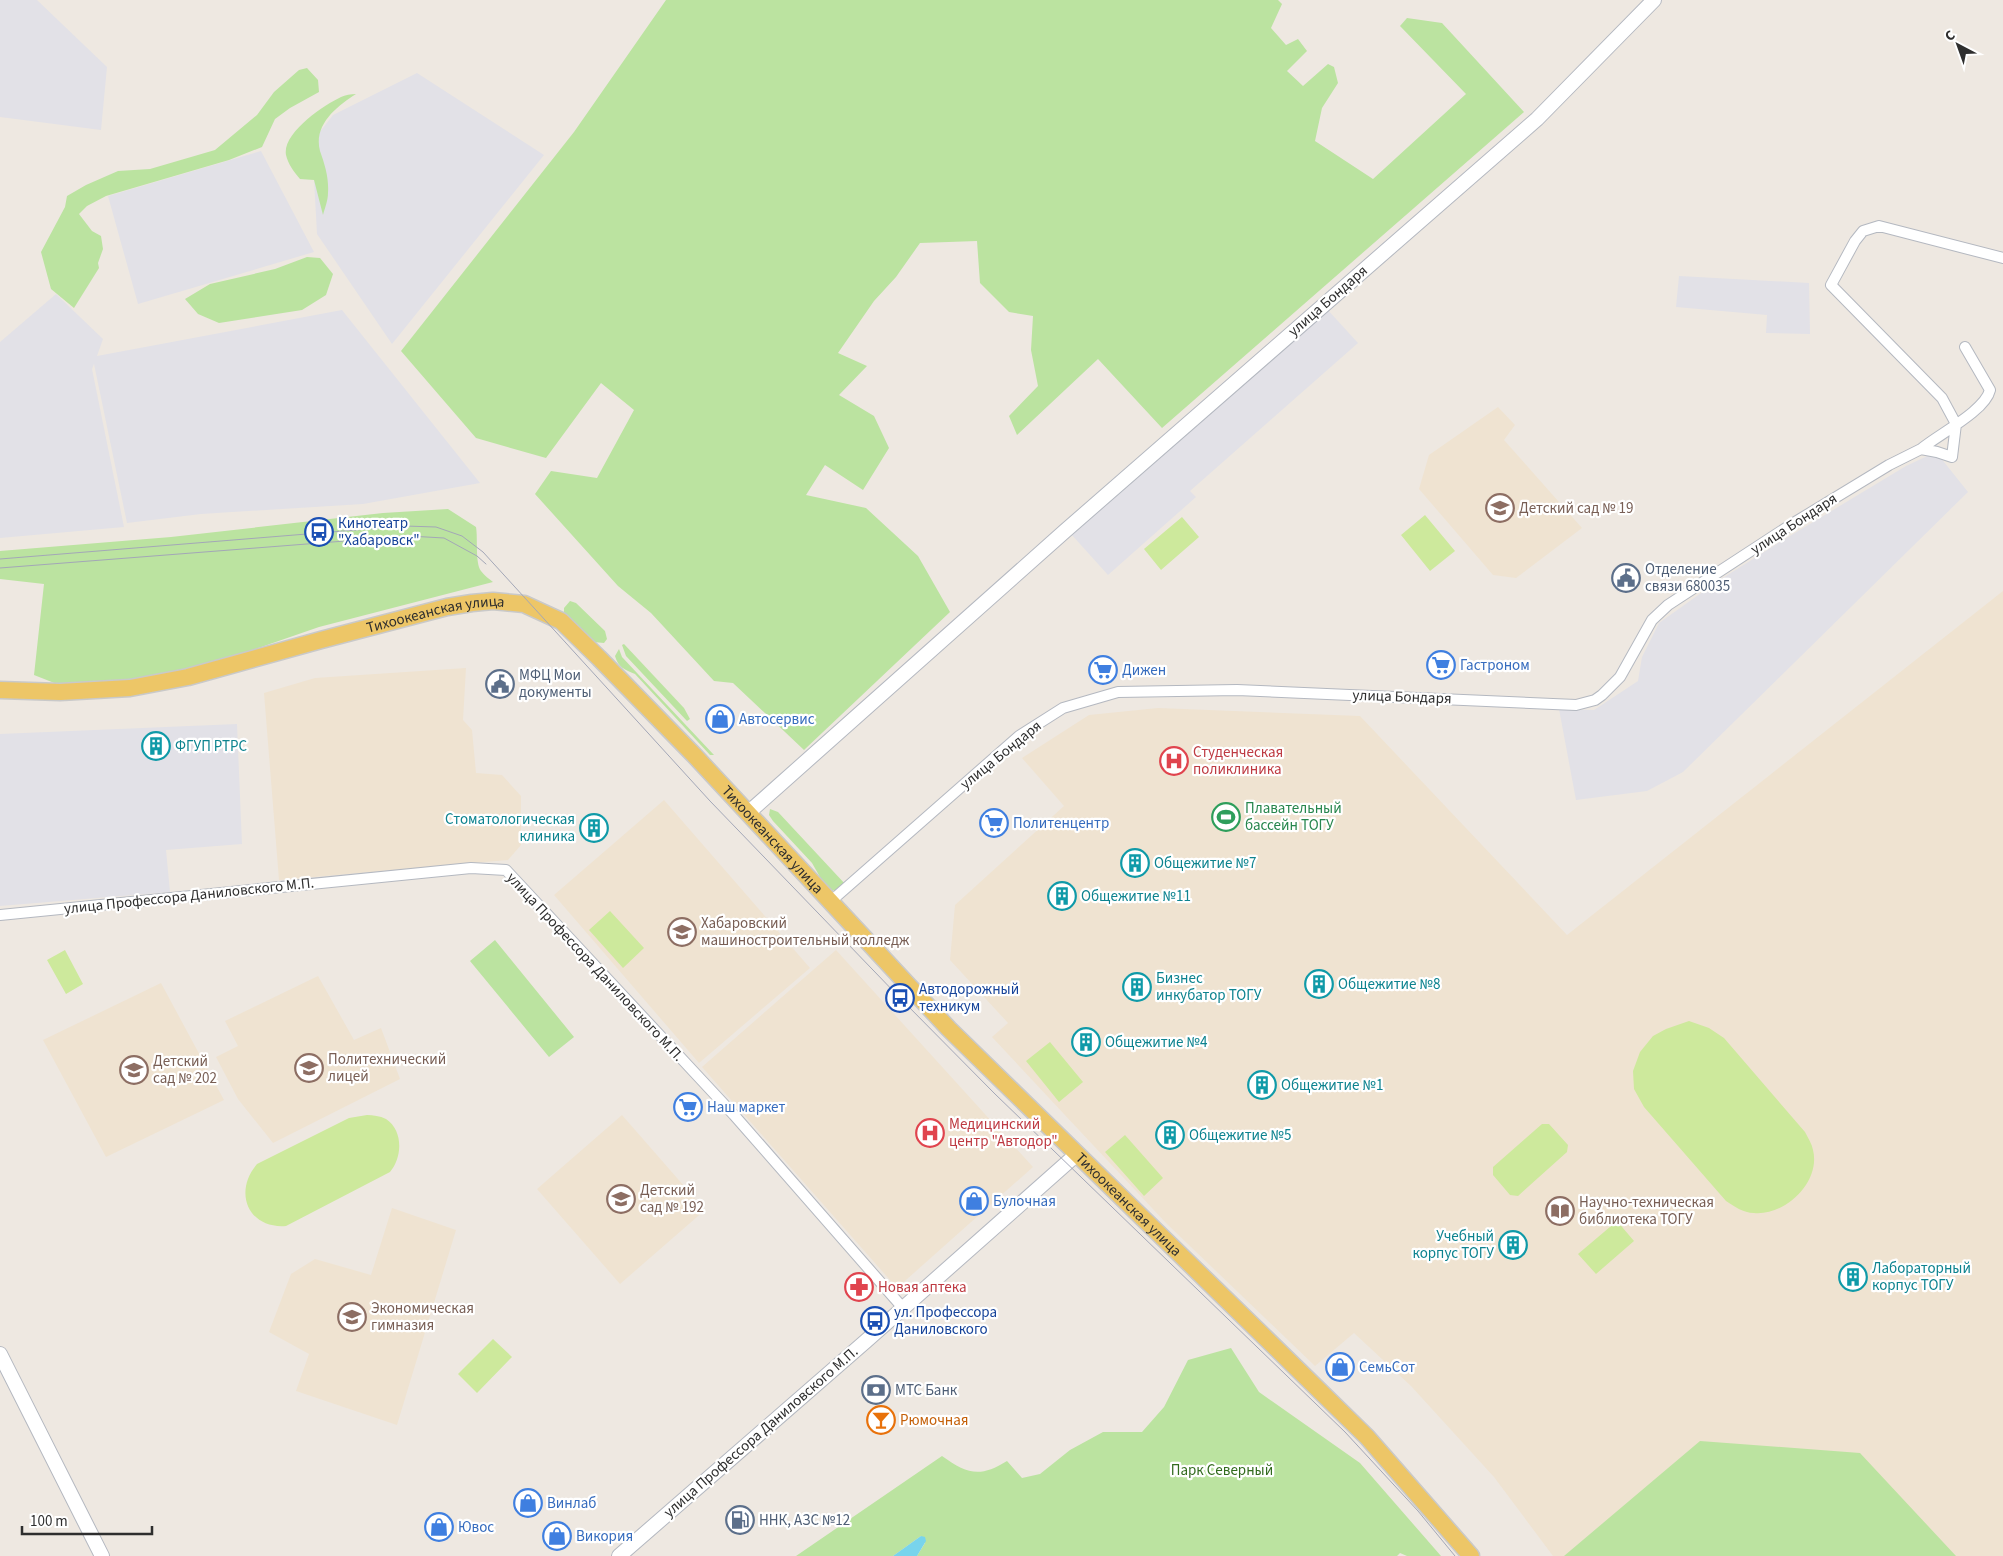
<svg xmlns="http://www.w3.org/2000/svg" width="2003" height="1556" font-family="'Source Sans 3',sans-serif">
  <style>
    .industrial { fill: #e2e1e7 }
    .education { fill: #efe3d1 }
    .green { fill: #bbe3a0 }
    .pitch { fill: #cde99c }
    .water { fill: #78d4ec }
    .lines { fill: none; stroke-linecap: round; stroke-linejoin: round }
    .street-casing { stroke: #b4b8c0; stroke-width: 12 }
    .secondary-casing { stroke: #b4b8c0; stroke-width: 16 }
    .primary-casing { stroke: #c9c9c9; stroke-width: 19 }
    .street { stroke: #fff; stroke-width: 10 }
    .secondary { stroke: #fff; stroke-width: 14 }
    .primary { stroke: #edc667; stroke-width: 16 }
    .tram { stroke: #a3a7b7; stroke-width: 1 }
    .labels { text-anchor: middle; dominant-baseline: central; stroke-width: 4.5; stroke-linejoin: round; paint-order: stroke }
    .street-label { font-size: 15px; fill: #2e2e2e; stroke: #fff }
    .education-label { font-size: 15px; fill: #785e54; stroke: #fff; text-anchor: start }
    .transit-label { font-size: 15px; fill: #164399; stroke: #fff; text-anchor: start }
    .service-label { font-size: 15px; fill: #4e5e75; stroke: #fff; text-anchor: start }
    .shop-label { font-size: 15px; fill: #366cbe; stroke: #fff; text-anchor: start }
    .culture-label { font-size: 15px; fill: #0d838f; stroke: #fff; text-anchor: start }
    .health-label { font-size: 15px; fill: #be3a42; stroke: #fff; text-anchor: start }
    .leisure-label { font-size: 15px; fill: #27864d; stroke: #fff; text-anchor: start }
    .food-label { font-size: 15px; fill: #c56008; stroke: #fff; text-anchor: start }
    .park-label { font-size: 15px; fill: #326b1e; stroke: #fff }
  </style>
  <rect width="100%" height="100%" fill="#eee8e1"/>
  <path class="industrial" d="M0,0H37L107,67L101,130L0,117Z
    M417,73L544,155L392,344L317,234L312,142L333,115Z
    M261,151L314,252L138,304L108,196Z
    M1679,276L1809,283L1810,334L1766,333L1767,315L1676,307Z
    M56,294L103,339L97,356L342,310L480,483L363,504L201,514L127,523L94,364L92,369L124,527L0,538V342Z
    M1326,308L1358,343L1190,491L1196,497L1108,575L1071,534Z
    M1936,452L1968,492L1683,772L1647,791L1576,800L1559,709L1594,710L1638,681L1642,657L1659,623L1718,581L1780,542L1906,466Z
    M237,724L242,844L166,850L170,892L0,906V734Z"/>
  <path class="education" d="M1498,407L1515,425L1504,440L1582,528L1516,578L1493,575L1419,489L1429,455Z
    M2003,591V1556H1553L1494,1477L1411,1386L1354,1333L1315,1366L1166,1223L992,1037L1008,1023L950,960L955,905L1064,806L1022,758L1089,715L1158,708L1360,716L1567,935Z
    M466,668L463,720L472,730L476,773L502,775L521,796V845L508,860L279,880L264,693L315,678Z
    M664,800L810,968L699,1063L554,895Z
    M836,950L1033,1167L897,1288L702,1067Z
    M318,976L354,1040L381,1028L400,1079L273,1143L238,1099L216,1057L238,1046L225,1021Z
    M161,983L224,1100L106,1157L43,1040Z
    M622,1115L705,1210L620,1284L537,1189Z
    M392,1208L456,1230L397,1425L296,1391L309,1354L269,1332L291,1274L315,1259L371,1275Z"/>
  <path class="green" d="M666,0H1278L1282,4L1271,28L1286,45L1298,39L1307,51L1287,71L1303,86L1328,64L1334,67L1338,83L1322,108L1315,141L1373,179L1466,94L1400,26L1407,18L1442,23L1524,112L1162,428L1098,359L1017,435L1009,416L1038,386L1031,350L1033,316L1009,312L980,283L977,241L920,243L896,277L874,301L838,353L867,366L839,395L874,416L889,448L863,490L825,465L806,495L866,508L918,556L950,612L804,750L733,683L714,681L651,613L618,586L535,494L551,471L597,478L634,410L601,383L546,458L476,438L401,351L574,132Z
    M307,68L318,80L319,92L290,108L275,119L262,147L229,160L106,196L87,206L79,214L92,231L101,236L103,249L98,263L99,268L74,308L51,289L41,252L65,207L67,196L86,185L118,171L150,169L215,150L257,115L274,92L299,70Z
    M356,94C337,106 313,125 320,151C325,165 329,178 328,193C328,200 325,208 323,215L314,180L300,179C294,172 288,164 286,155C282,133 324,105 341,97C345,95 351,94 356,94Z
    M307,257L320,258L333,274L326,295L302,310L219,323L198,314L185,299L210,284L275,269Z
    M448,509L476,527C478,538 475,563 481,571C484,575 489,579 493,582L319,627L200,668L148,680L62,686L34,675L44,584L0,579V551L171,537L383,513Z
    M570,601L576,603L605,631L607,639L604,643L594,642L567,616L564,612V608Z
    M624,644L684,708L690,719L687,721L626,656L622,645Z
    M619,649L622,657L714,755H710L635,674C625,670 618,667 615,656Z
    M770,809L778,812L846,885L837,891L831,890L824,884L812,863L773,821L769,815Z
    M495,940L574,1037L549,1057L470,961Z
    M1231,1348L1259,1392L1360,1463L1441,1556H1407L1400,1553L1397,1556H917L925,1543L921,1536L893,1556H796L942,1456C967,1474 980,1478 1007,1461L1022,1478L1040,1474L1070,1450L1103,1432H1142L1164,1407L1188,1360Z
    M1700,1441L1860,1453L1956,1556H1564Z"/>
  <path class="pitch" d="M1425,515L1455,551L1430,571L1401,535Z
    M1182,517L1199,537L1161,570L1144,549Z
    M610,911L644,948L623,968L589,930Z
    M65,950L83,984L66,994L47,960Z
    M1689,1021L1709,1028L1724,1038L1805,1132C1808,1138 1812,1144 1813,1150C1821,1182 1785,1216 1754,1213C1743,1213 1734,1206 1726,1201L1644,1107L1634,1089L1633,1071L1640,1052L1653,1036L1666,1029Z
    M1050,1042L1083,1082L1059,1102L1026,1061Z
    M367,1115C373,1115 380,1116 386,1119C404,1131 402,1158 390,1172L286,1226C248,1229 233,1192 257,1164L349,1118Z
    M1542,1124H1549L1568,1145L1567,1152L1518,1196L1510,1195L1493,1175V1167Z
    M1125,1135L1163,1178L1144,1196L1105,1152Z
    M1617,1221L1634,1241L1596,1274L1578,1254Z
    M493,1339L512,1357L477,1393L458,1374Z"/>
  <path class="water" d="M921,1536L925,1537L926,1541L917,1556H893Z"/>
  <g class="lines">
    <defs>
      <path id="street" d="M1921,449C1939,434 1985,411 1990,390L1965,347
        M830,902L1019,736L1063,708L1118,692L1237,690L1576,705L1595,700L1602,695L1620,677L1652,620L1668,605L1792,524L1889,465L1921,449L1937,452L1952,457L1956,424L1942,398L1831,285L1855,241L1863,231L1879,226L2003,258
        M0,915L471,868L506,870L734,1115L903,1308"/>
      <path id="secondary" d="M748,813L1065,531L1537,119L1654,0
        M0,1354L102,1556
        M619,1556L866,1341L1077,1154"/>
      <g id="primary">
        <path id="s1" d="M0,690L60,692L130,688L188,677L321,640L447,607L472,603L493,601L524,604L561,621L599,658L694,755L949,1029L1367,1437L1471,1556"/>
      </g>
    </defs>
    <use href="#street" class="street-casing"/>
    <use href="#secondary" class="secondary-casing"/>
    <use href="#primary" class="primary-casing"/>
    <use href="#street" class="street"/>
    <use href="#secondary" class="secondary"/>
    <use href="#primary" class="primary"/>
    <path class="tram" d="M0,559L405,526L436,527L462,536L483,552L710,801L900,998L995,1094L1345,1432L1418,1511L1455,1556
      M0,568L409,536L444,538L477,556L486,564"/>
  </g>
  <defs>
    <symbol id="school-ring" viewBox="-11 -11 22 22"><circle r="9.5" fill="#fff" stroke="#8d6e63" stroke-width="1.5"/><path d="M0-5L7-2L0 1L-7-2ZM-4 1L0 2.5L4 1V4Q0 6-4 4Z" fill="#8d6e63"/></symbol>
    <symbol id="bus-ring" viewBox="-11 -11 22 22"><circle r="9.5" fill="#fff" stroke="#1a4fb4" stroke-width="1.5"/><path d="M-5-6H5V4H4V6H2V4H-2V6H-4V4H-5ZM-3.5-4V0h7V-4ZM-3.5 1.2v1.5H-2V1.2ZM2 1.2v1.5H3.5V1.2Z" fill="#1a4fb4"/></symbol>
    <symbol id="civic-ring" viewBox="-11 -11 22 22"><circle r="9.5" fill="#fff" stroke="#5c6f8a" stroke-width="1.5"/><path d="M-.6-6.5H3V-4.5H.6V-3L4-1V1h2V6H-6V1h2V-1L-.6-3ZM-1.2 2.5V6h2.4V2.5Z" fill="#5c6f8a"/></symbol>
    <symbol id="supermarket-ring" viewBox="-11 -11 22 22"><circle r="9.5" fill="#fff" stroke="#3f7fe0" stroke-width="1.5"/><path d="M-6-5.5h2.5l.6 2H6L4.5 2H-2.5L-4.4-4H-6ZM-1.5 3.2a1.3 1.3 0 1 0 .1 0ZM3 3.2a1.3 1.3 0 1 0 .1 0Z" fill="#3f7fe0"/></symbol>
    <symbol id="shop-ring" viewBox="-11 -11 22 22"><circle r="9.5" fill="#fff" stroke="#3f7fe0" stroke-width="1.5"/><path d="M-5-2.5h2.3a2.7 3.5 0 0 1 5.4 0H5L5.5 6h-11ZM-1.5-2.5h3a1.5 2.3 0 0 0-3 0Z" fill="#3f7fe0"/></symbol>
    <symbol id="building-ring" viewBox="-11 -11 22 22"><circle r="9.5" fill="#fff" stroke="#0f9aa8" stroke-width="1.5"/><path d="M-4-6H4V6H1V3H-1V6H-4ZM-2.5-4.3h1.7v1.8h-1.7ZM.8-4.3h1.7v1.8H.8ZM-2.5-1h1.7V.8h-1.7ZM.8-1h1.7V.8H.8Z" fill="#0f9aa8"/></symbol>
    <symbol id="hospital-ring" viewBox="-11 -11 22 22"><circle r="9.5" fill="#fff" stroke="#e0444e" stroke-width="1.5"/><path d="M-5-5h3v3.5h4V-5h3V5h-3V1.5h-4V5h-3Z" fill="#e0444e"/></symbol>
    <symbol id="stadium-ring" viewBox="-11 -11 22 22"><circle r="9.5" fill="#fff" stroke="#2e9e5b" stroke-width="1.5"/><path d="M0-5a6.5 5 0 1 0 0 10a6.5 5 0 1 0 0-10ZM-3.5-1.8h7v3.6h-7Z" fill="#2e9e5b"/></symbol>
    <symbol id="university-ring" viewBox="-11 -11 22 22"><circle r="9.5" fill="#fff" stroke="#8d6e63" stroke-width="1.5"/><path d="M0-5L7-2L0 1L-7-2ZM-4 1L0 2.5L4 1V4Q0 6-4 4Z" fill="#8d6e63"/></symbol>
    <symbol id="library-ring" viewBox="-11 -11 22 22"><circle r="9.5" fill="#fff" stroke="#8d6e63" stroke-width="1.5"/><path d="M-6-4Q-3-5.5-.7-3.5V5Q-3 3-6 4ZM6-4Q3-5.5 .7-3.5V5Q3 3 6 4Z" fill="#8d6e63"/></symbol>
    <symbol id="pharmacy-ring" viewBox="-11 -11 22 22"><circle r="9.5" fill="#fff" stroke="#e0444e" stroke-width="1.5"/><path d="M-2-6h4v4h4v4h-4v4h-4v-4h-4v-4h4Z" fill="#e0444e"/></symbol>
    <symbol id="bank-ring" viewBox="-11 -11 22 22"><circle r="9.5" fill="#fff" stroke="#5c6f8a" stroke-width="1.5"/><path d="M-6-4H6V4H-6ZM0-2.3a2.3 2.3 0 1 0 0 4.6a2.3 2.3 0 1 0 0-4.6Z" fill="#5c6f8a"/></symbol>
    <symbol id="bar-ring" viewBox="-11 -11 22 22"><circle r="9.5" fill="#fff" stroke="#e8710a" stroke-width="1.5"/><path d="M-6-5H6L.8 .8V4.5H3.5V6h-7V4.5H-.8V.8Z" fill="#e8710a"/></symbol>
    <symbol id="fuel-ring" viewBox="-11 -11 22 22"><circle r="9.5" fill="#fff" stroke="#5c6f8a" stroke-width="1.5"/><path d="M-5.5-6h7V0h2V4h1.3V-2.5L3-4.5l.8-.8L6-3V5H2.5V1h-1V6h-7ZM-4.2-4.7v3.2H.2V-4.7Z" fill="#5c6f8a"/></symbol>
  </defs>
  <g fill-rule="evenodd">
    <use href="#school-ring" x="1484" y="492" width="32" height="32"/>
    <use href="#bus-ring" x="303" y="516" width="32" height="32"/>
    <use href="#civic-ring" x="1610" y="562" width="32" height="32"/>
    <use href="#supermarket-ring" x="1425" y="649" width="32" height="32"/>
    <use href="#supermarket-ring" x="1087" y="654" width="32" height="32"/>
    <use href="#civic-ring" x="484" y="668" width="32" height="32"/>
    <use href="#shop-ring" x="704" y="703" width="32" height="32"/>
    <use href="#building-ring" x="140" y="730" width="32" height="32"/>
    <use href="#hospital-ring" x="1158" y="745" width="32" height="32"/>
    <use href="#stadium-ring" x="1210" y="801" width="32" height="32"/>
    <use href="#supermarket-ring" x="978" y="807" width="32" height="32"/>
    <use href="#building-ring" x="578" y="812" width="32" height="32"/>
    <use href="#building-ring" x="1119" y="847" width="32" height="32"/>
    <use href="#building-ring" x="1046" y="880" width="32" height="32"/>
    <use href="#university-ring" x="666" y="916" width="32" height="32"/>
    <use href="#building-ring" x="1303" y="968" width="32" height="32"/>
    <use href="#building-ring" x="1121" y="971" width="32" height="32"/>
    <use href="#bus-ring" x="884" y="982" width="32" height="32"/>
    <use href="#building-ring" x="1070" y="1026" width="32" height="32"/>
    <use href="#school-ring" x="293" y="1052" width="32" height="32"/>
    <use href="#school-ring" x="118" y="1054" width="32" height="32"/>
    <use href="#building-ring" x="1246" y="1069" width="32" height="32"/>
    <use href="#supermarket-ring" x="672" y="1091" width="32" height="32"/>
    <use href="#hospital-ring" x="914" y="1117" width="32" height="32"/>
    <use href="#building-ring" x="1154" y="1119" width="32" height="32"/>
    <use href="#school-ring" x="605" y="1183" width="32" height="32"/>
    <use href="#shop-ring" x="958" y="1185" width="32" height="32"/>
    <use href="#library-ring" x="1544" y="1195" width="32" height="32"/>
    <use href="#building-ring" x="1497" y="1229" width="32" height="32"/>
    <use href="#building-ring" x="1837" y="1261" width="32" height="32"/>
    <use href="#pharmacy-ring" x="843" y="1271" width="32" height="32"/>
    <use href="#school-ring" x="336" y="1301" width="32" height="32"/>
    <use href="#bus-ring" x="859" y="1305" width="32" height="32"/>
    <use href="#shop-ring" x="1324" y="1351" width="32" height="32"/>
    <use href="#bank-ring" x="860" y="1374" width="32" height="32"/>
    <use href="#bar-ring" x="865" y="1404" width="32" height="32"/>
    <use href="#shop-ring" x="512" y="1487" width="32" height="32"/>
    <use href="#fuel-ring" x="724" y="1504" width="32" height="32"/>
    <use href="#shop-ring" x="423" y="1511" width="32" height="32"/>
    <use href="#shop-ring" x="541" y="1520" width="32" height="32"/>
  </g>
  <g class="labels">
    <g class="street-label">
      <text transform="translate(1328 301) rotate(-41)">улица Бондаря</text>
      <text transform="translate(1794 524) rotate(-33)">улица Бондаря</text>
      <text stroke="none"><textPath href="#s1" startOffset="445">Тихоокеанская улица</textPath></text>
      <text transform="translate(1402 697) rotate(2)">улица Бондаря</text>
      <text transform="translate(1001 755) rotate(-39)">улица Бондаря</text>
      <text stroke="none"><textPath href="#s1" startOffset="880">Тихоокеанская улица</textPath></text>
      <text transform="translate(189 896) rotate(-6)">улица Профессора Даниловского М.П.</text>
      <text transform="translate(595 967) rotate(47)">улица Профессора Даниловского М.П.</text>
      <text stroke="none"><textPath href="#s1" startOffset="1390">Тихоокеанская улица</textPath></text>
      <text transform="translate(761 1432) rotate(-41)">улица Профессора Даниловского М.П.</text>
    </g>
    <g class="education-label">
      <text x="1519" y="508">Детский сад № 19</text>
      <text x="701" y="923">Хабаровский<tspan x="701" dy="17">машиностроительный колледж</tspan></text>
      <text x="328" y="1059">Политехнический<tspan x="328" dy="17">лицей</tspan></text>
      <text x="153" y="1061">Детский<tspan x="153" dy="17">сад № 202</tspan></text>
      <text x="640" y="1190">Детский<tspan x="640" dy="17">сад № 192</tspan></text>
      <text x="1579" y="1202">Научно-техническая<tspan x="1579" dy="17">библиотека ТОГУ</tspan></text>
      <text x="371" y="1308">Экономическая<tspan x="371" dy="17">гимназия</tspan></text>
    </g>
    <g class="transit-label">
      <text x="338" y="523">Кинотеатр<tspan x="338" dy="17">"Хабаровск"</tspan></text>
      <text x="919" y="989">Автодорожный<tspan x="919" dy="17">техникум</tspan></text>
      <text x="894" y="1312">ул. Профессора<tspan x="894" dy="17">Даниловского</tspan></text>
    </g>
    <g class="service-label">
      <text x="1645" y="569">Отделение<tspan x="1645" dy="17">связи 680035</tspan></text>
      <text x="519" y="675">МФЦ Мои<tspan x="519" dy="17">документы</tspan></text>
      <text x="895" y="1390">МТС Банк</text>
      <text x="759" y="1520">ННК, АЗС №12</text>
    </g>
    <g class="shop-label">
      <text x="1460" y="665">Гастроном</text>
      <text x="1122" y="670">Дижен</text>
      <text x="739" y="719">Автосервис</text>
      <text x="1013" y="823">Политенцентр</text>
      <text x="707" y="1107">Наш маркет</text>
      <text x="993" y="1201">Булочная</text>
      <text x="1359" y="1367">СемьСот</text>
      <text x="547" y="1503">Винлаб</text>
      <text x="458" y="1527">Ювос</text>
      <text x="576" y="1536">Викория</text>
    </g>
    <g class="culture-label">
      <text x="175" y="746">ФГУП РТРС</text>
      <text x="575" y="819" text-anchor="end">Стоматологическая<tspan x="575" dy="17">клиника</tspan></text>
      <text x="1154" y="863">Общежитие №7</text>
      <text x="1081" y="896">Общежитие №11</text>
      <text x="1156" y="978">Бизнес<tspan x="1156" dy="17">инкубатор ТОГУ</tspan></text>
      <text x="1338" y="984">Общежитие №8</text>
      <text x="1105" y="1042">Общежитие №4</text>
      <text x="1281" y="1085">Общежитие №1</text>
      <text x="1189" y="1135">Общежитие №5</text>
      <text x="1494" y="1236" text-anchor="end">Учебный<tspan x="1494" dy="17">корпус ТОГУ</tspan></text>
      <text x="1872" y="1268">Лабораторный<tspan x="1872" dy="17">корпус ТОГУ</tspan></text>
    </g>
    <g class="health-label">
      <text x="1193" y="752">Студенческая<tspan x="1193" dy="17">поликлиника</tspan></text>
      <text x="949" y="1124">Медицинский<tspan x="949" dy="17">центр "Автодор"</tspan></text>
      <text x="878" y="1287">Новая аптека</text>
    </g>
    <g class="leisure-label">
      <text x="1245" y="808">Плавательный<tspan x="1245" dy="17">бассейн ТОГУ</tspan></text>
    </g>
    <g class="food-label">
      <text x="900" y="1420">Рюмочная</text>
    </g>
    <g class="park-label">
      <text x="1222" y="1470">Парк Северный</text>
    </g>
  </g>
  <g transform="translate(1958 45) rotate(319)" stroke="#ffffff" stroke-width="4" paint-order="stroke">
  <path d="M0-4L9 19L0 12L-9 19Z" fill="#2e2e2e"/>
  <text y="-8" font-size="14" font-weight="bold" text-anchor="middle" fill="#2e2e2e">С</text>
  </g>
  <path d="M22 1526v8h130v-8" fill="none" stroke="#2e2e2e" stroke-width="2.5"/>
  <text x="30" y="1526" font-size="15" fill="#2e2e2e" stroke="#ffffff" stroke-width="4" paint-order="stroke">100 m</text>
</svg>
